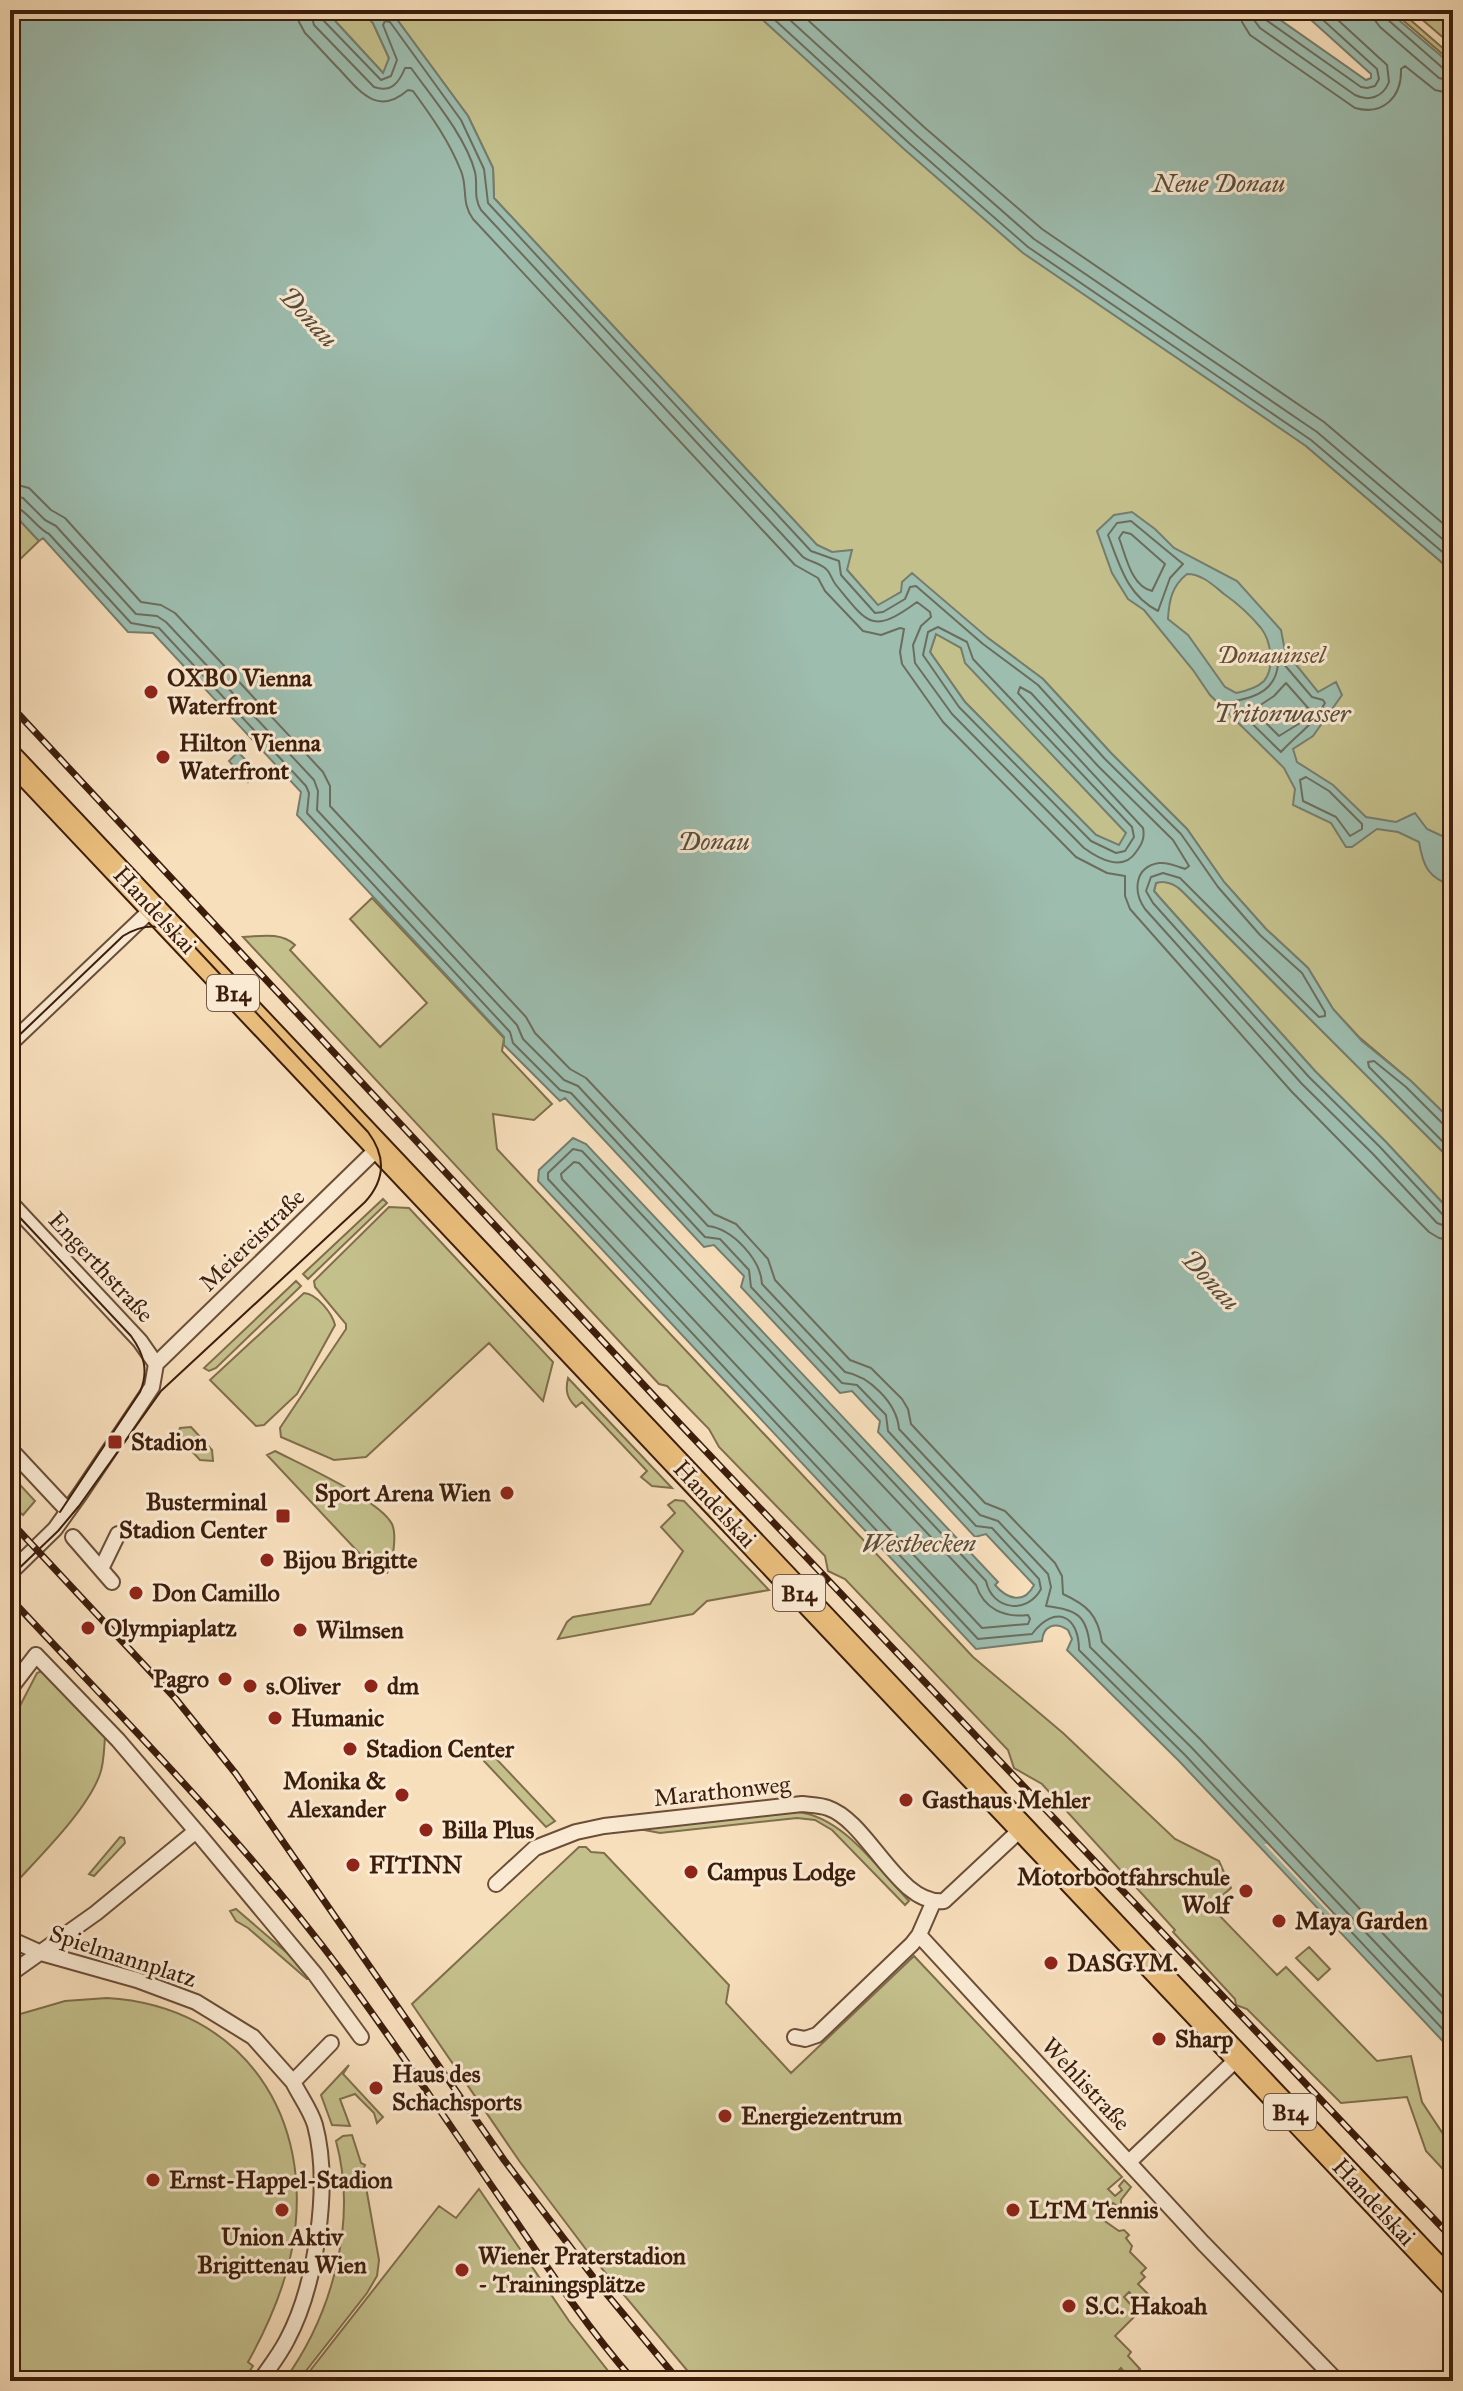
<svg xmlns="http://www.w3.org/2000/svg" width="1463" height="2391" font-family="'IM FELL Great Primer',serif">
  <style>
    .green { fill: #c4c08c; stroke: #806e4c; stroke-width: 2 }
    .water { fill: #9dbdaf; stroke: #767d6d; stroke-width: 2; fill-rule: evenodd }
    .pier { fill: #f8dfbc }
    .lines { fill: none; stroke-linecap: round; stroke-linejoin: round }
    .shore { stroke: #6c6d5d; stroke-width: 2 }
    .street-casing { stroke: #6b4e37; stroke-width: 18 }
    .primary-casing { stroke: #3c1d0b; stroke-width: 28 }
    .street { stroke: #faead3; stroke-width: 14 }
    .primary { stroke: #ecc07e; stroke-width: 24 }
    .tram { stroke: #3c1d0b; stroke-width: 2 }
    .rail-casing { stroke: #3c1d0b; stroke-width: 7 }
    .rail { stroke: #faead3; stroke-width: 4; stroke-dasharray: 12; stroke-linecap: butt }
    .poi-dot { fill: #8f2418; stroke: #faead3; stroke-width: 3 }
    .labels { text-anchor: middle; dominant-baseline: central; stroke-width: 6; stroke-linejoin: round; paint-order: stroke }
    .shield { fill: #faead3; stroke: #755a47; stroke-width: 2 }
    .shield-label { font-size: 22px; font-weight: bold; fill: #3c1d0b }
    .park-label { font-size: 24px; font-style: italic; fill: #654e32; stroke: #faead3 }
    .poi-label { font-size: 24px; font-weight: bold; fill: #3c1d0b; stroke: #faead3; text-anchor: start }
    .street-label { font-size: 24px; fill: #3c1d0b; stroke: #faead3 }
    .water-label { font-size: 26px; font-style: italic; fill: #594d3c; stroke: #faead3 }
  </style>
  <rect width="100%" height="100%" fill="#f8dfbc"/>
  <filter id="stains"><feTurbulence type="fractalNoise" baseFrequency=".0025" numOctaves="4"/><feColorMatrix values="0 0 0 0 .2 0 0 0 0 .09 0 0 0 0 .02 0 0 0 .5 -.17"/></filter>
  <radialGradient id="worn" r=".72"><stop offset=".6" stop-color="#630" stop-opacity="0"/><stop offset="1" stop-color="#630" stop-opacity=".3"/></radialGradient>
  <path class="green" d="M325,10H361L373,23L389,58L384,74Z
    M390,10H752L783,38L1306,446L1453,572V1122L1411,1081L1359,1037L1333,1009L1308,968L1266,929L1224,882L1187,829L1111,753L1043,679L988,638L901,592L878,606L832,552L817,545L494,198L493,168L468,116Z
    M1391,10H1399L1453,57V63Z
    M1411,10H1453V46Z
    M10,510L39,541L10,569Z
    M936,634L961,648L966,663L1127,833L1119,846L1096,835L965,702L930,652Z
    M1162,881L1176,885L1453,1162V1214L1386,1142L1315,1071L1160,898L1154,891L1156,883Z
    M372,898L504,1038L502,1051L552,1104L534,1120L493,1114L497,1149L973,1657L1063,1733L1175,1839L1219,1861L1231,1888L1216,1901L1220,1905L1215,1911L1277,1975L1286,1967L1377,2061L1411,2056L1422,2102L1453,2149V2180L1426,2151L1407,2097L1341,2103L1247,2009L1236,2005L1235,1999L1173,1932L1175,1930L1042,1784L1014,1768L1008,1750L845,1579L828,1571L825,1556L719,1447L709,1429L667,1386L659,1384L243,937C261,936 281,932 295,945L290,950L380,1047L427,1003L350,919Z
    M383,1199L387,1203L308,1279L303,1274Z
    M389,1207L409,1208L553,1362L543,1401L489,1343L366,1457L334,1460L281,1437L280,1428L346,1329V1324L315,1287L314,1281Z
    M296,1281L301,1286L216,1368L209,1371L204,1368Z
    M304,1293C317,1294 332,1313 335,1325L297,1394L264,1425L256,1426L210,1380Z
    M568,1378L672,1488L652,1486L641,1477L647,1471L582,1402L576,1407C567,1398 565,1391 568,1378Z
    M191,1427L212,1450L213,1461L200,1460L177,1435L180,1428Z
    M275,1451C300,1464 380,1500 392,1524C397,1535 393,1563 387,1573L376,1571L267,1455Z
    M10,1474L35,1501L23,1515L10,1504Z
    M675,1500L684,1501L769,1590L707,1601L693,1614L558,1639L567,1622L573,1617L650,1604L683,1551L661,1527L675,1513L668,1505Z
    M42,1671L105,1737C104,1749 104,1763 100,1774C87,1811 37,1859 10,1889V1725L37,1673Z
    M487,1749L555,1821L546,1827L484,1761L483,1752Z
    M797,1812C843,1816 879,1870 909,1901L905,1905L832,1830L815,1820L797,1818L660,1833L639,1829Z
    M120,1837L124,1838L125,1843L94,1876L89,1874Z
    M579,1847H586L591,1852L604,1853L729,1985L726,2003L791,2073L914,1956L1122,2177L1108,2189L1115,2196L1122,2190L1119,2186L1124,2180L1131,2187L1121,2200V2209L1113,2203L1099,2217L1119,2231L1124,2230L1129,2235L1126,2238L1132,2246L1130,2252L1146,2268L1141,2273L1145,2277L1138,2284L1152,2298L1142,2306L1129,2292L1124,2297L1138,2313L1115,2336L1131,2352L1128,2356L1140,2369L1129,2378L1121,2368L1119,2370L1128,2381H696L588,2252L520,2162L412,2004Z
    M236,1909L307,1970L312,1979H307L248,1928L236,1921L230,1911Z
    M1309,1947L1330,1969L1318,1980L1296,1958Z
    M107,1998C243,2006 317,2118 292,2249C284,2290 268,2326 248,2362L253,2366L243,2381H10V2017L65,2001Z
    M349,2065L343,2074L383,2117L377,2123L374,2113L355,2094L340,2099L350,2126L332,2125L321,2095Z
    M352,2135L361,2163L365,2165L363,2170L379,2260L377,2276L367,2293L298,2381H284C332,2315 358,2222 336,2141L343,2136Z
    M479,2189L569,2321L616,2381H302L439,2206L456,2218Z"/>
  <path class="water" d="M10,10H325L383,73L389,58L373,23L361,10H390L468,116L493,168L494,198L817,545L832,552L852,550L847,570L878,605L901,592L902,582L912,573L988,638L1043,679L1111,753L1187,829L1224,882L1266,929L1308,968L1333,1009L1362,1041L1411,1081L1453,1122V1162L1183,892C1175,884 1167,880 1156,883L1154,891L1160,898L1315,1071L1386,1142L1453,1214V2052L1179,1761L1067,1650L1072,1639L1068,1630C1055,1621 1043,1626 1042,1641L976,1649L538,1181L539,1170L573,1138L586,1144L998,1582L995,1585C1007,1599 1024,1605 1034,1585L986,1534L975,1537L878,1432L880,1421L852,1391L840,1393L741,1287L744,1276L714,1245L704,1247L565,1098L560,1101L504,1045V1037L297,815L301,792L153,633L128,632L43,538L39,541L10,510ZM936,634L961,648L965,663L1126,833L1119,845L1096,835L965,702L930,652Z
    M752,10H1266L1366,80L1371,78V74L1300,10H1387L1453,66V572L1306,446L1023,253L904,149Z
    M1132,512L1155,529L1174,548L1237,581L1281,630L1285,651L1318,692L1336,682L1342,695L1313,736L1293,749L1297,762L1333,785L1366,817L1396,822L1415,813L1427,829L1453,841V886C1428,878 1423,866 1419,842L1398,832L1377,829L1352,847H1346L1331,823L1293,805L1295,789L1284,768L1210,695L1193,670L1144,610L1128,599L1112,573L1097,531L1114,515ZM1187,574C1202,574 1213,585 1224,594C1237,603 1251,616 1261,628C1271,641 1275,668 1264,681C1257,688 1246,691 1236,693L1225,687L1188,635L1168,619C1169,600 1172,586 1187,574Z
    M238,752L258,773L248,782L229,761Z"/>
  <path class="pier" d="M1264,1844H1269L1334,1912L1331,1915Z"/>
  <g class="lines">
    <path class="shore" d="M298,10L299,22L305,33C317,45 328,58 340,70C361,93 378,116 408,90L413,91C432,117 449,141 461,171C468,188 461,203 473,219L795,565L818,578L825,591L863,631L881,635L900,628L904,629L900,652L902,664L943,722L1076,857L1107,873L1125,876V896L1130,909L1292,1092L1429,1232L1439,1238L1453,1241
      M310,10L314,25L374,87C391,93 399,83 405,68H411C432,97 466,137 475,172C478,185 473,197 481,210L803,557C810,562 820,563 826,569C830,572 832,580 836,585C868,624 872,635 917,602L930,612L931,617L921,626L913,645L915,663L952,714L1084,848C1099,859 1123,872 1136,852C1142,844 1145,838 1143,828L1018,693L1020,687L1031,693L1098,766L1173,840L1189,866L1185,869C1177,866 1168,862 1159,863C1134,867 1133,892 1145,909L1302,1084L1373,1154L1437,1223L1453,1229
      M320,10L322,19L381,80L391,76L397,60L383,25L385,21L390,22L461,120L484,169L488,203L811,551L839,561L841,575L875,613L883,612L905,599L910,587L916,586L983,644L1038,685L1105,759L1181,834L1218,887L1260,935L1302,973L1325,1012V1016L1319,1017L1180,878L1163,873L1151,877L1146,891L1153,903L1309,1077L1380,1147L1444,1216L1453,1218
      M764,10L909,143L1028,247L1311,440L1453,561
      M779,10L916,135L1034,239L1317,432L1453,548
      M797,10L924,127L1042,229L1324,422L1453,532
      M1240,10L1242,22L1250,35L1355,108C1384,116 1402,96 1401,69L1405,66L1435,90L1453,94
      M1252,10L1254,20L1260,28L1355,95C1369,102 1383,97 1389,82L1387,65L1327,10
      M1262,10L1266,20L1361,87L1367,88L1375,86L1379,79L1377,69L1312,10
      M1373,10L1374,19L1380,27L1439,78L1453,82
      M1383,10L1387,19L1445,70L1453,72
      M10,483L29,488L51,510L65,518L141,602L161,605L175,613L323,772L330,786V806L526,1017L535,1033L570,1069L586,1078L714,1214L736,1224L768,1259L775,1280L850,1360L871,1368L902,1399L908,1409L911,1424L985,1503L1005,1511L1055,1563L1062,1576L1063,1594C1087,1605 1098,1615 1102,1642L1201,1740L1453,2008
      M10,495L23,498L45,520L56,526L136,614L157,616L166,622L314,780L318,791L317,810L517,1025L523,1039L564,1080L578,1086L708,1226C733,1229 761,1260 762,1284L845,1372C869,1376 897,1403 899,1429L980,1515L998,1521L1048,1574L1051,1587L1046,1606C1076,1610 1087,1614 1090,1647L1192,1748L1453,2025
      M10,505C26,508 35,527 49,534L131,623L159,628L306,786L309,793L307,813L510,1032L513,1043L560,1090L571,1093L705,1237L720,1239L749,1270L751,1287L842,1383L857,1385L886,1415L888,1431L976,1526L992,1528L1039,1579L1041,1589C1027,1615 992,1610 986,1581L582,1151L573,1149L548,1173V1179L978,1639L1032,1634C1055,1604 1079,1615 1079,1650L1185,1755L1453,2040
      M1131,521L1183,564L1170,578L1158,611C1127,595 1120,566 1108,535L1117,523Z
      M1123,532L1131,534L1165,564L1152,591C1131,586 1126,556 1119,538Z
      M938,627L967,642L973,659L1132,827L1134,837L1125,851L1116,853L1091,841L959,707L923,655L928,632Z
      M1282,662L1312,697L1323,700L1325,703C1312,727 1297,734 1281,752L1233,705L1235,701C1257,697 1276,689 1278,664Z
      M1286,683L1309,709L1300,723L1279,736L1253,710L1274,696Z
      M1306,777L1329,791L1362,824V829L1350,836L1336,817L1303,801L1300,780Z
      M1453,1127L1444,1125L1406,1087L1374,1061L1368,1062L1369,1067L1453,1152
      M574,1162L579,1163L976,1585C984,1609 1004,1618 1028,1615L1030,1619L1028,1624L982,1628L562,1179L561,1174Z"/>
    <defs>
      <path id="street" d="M10,1044L153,908
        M10,1202L140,1341L156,1364
        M156,1364L378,1148
        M10,1449L68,1511
        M73,1537L112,1582
        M101,1569L118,1534
        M10,1573L55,1529L80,1494L152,1387L156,1364
        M10,1689L36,1655L118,1740L196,1831L96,1913L10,1974
        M196,1831L315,1974L361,2037
        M496,1884L535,1848L576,1832L604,1826L802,1804C810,1805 821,1805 828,1808C869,1822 898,1906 944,1901L1021,1829
        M919,1935L1203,2243L1337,2381
        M10,1939L41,1953L137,1980L196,2002L253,2037L293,2082
        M795,2037L805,2039L817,2035L912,1944L919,1935L933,1903
        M1129,2162L1239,2057
        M260,2381C269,2368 280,2354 287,2340C316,2286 331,2185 315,2125C311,2111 300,2096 293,2082L331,2043"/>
      <path id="primary" d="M10,757L1453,2285"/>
    </defs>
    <use href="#street" class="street-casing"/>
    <use href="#primary" class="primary-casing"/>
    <use href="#street" class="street"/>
    <use href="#primary" class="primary"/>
    <path class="tram" d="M10,1044L123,936C147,921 169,924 190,942L368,1132C386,1156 385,1180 365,1202L161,1391L79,1506L58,1531L10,1577
      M10,1207L131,1336C144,1354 149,1371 140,1392L60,1512"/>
    <defs>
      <path id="rail" d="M10,705L681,1425L1453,2239
        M10,1521L175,1698L236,1774L504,2160L600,2286L679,2381
        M10,1598C124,1720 243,1839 343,1973C403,2054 458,2138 516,2221C553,2276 590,2331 634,2381"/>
    </defs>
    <use href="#rail" class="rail-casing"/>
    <use href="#rail" class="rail"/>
  </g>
  <g class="poi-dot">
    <circle cx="151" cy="692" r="8"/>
    <circle cx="163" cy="757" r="8"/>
    <rect x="107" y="1434" width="16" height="16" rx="4"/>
    <circle cx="507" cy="1493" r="8"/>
    <rect x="275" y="1508" width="16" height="16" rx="4"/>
    <circle cx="267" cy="1560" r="8"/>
    <circle cx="136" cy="1593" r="8"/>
    <circle cx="88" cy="1628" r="8"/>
    <circle cx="300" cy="1630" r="8"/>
    <circle cx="225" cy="1679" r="8"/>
    <circle cx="250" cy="1686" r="8"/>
    <circle cx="371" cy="1686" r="8"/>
    <circle cx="275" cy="1718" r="8"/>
    <circle cx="350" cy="1749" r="8"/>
    <circle cx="402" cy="1795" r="8"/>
    <circle cx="906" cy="1800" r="8"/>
    <circle cx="426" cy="1830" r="8"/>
    <circle cx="353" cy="1865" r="8"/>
    <circle cx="691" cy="1872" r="8"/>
    <circle cx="1246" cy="1891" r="8"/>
    <circle cx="1279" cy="1921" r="8"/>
    <circle cx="1051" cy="1963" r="8"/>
    <circle cx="1159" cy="2039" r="8"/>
    <circle cx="376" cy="2088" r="8"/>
    <circle cx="725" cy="2116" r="8"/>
    <circle cx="153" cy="2180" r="8"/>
    <circle cx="282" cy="2210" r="8"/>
    <circle cx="1013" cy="2210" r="8"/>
    <circle cx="462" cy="2270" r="8"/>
    <circle cx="1069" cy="2306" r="8"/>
  </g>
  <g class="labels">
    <g class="shield">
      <rect x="207" y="975" width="52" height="36" rx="6"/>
      <rect x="773" y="1575" width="52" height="36" rx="6"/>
      <rect x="1264" y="2094" width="52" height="36" rx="6"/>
    </g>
    <g class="shield-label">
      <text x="233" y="993">B14</text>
      <text x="799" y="1593">B14</text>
      <text x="1290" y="2112">B14</text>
    </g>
    <g class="park-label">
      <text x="1271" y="655">Donauinsel</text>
    </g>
    <g class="poi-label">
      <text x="167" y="678">OXBO Vienna<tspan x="167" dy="28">Waterfront</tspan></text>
      <text x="179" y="743">Hilton Vienna<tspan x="179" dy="28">Waterfront</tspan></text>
      <text x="131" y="1442">Stadion</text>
      <text x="491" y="1493" text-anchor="end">Sport Arena Wien</text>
      <text x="267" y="1502" text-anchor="end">Busterminal<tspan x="267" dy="28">Stadion Center</tspan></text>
      <text x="283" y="1560">Bijou Brigitte</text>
      <text x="152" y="1593">Don Camillo</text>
      <text x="104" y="1628">Olympiaplatz</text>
      <text x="316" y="1630">Wilmsen</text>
      <text x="209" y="1679" text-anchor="end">Pagro</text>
      <text x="266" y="1686">s.Oliver</text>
      <text x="387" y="1686">dm</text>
      <text x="291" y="1718">Humanic</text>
      <text x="366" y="1749">Stadion Center</text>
      <text x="386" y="1781" text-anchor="end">Monika &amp;<tspan x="386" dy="28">Alexander</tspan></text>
      <text x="922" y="1800">Gasthaus Mehler</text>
      <text x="442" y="1830">Billa Plus</text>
      <text x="369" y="1865">FITINN</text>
      <text x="707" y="1872">Campus Lodge</text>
      <text x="1230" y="1877" text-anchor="end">Motorbootfahrschule<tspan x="1230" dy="28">Wolf</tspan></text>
      <text x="1295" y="1921">Maya Garden</text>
      <text x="1067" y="1963">DASGYM.</text>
      <text x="1175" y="2039">Sharp</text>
      <text x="392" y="2074">Haus des<tspan x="392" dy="28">Schachsports</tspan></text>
      <text x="741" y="2116">Energiezentrum</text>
      <text x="169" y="2180">Ernst-Happel-Stadion</text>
      <text x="1029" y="2210">LTM Tennis</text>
      <text x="282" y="2237" text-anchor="middle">Union Aktiv<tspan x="282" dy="28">Brigittenau Wien</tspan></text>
      <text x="478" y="2256">Wiener Praterstadion<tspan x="478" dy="28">- Trainingsplätze</tspan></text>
      <text x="1085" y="2306">S.C. Hakoah</text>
    </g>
    <g class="street-label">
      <text transform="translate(155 910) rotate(47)">Handelskai</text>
      <text transform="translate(252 1240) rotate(-44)">Meiereistraße</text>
      <text transform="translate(101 1267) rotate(47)">Engerthstraße</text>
      <text transform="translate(715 1504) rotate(47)">Handelskai</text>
      <text transform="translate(722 1791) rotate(-6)">Marathonweg</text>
      <text transform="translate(123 1956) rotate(18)">Spielmannplatz</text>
      <text transform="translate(1086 2084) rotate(47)">Wehlistraße</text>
      <text transform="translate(1374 2202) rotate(47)">Handelskai</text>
    </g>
    <g class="water-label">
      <text x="1219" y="183">Neue Donau</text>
      <text transform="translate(309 317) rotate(47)">Donau</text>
      <text x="1282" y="713">Tritonwasser</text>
      <text x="714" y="841">Donau</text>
      <text transform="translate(1211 1280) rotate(47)">Donau</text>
      <text x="919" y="1543">Westbecken</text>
    </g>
  </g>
  <rect width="1463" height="2391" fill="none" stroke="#f8dfbc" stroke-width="40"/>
  <rect x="12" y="12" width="1439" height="2367" fill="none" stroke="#3c1d0b" stroke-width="4"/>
  <rect x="20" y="20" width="1423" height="2351" fill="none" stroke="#3c1d0b" stroke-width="2"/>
  <rect width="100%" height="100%" filter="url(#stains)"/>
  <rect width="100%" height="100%" fill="url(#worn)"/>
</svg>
